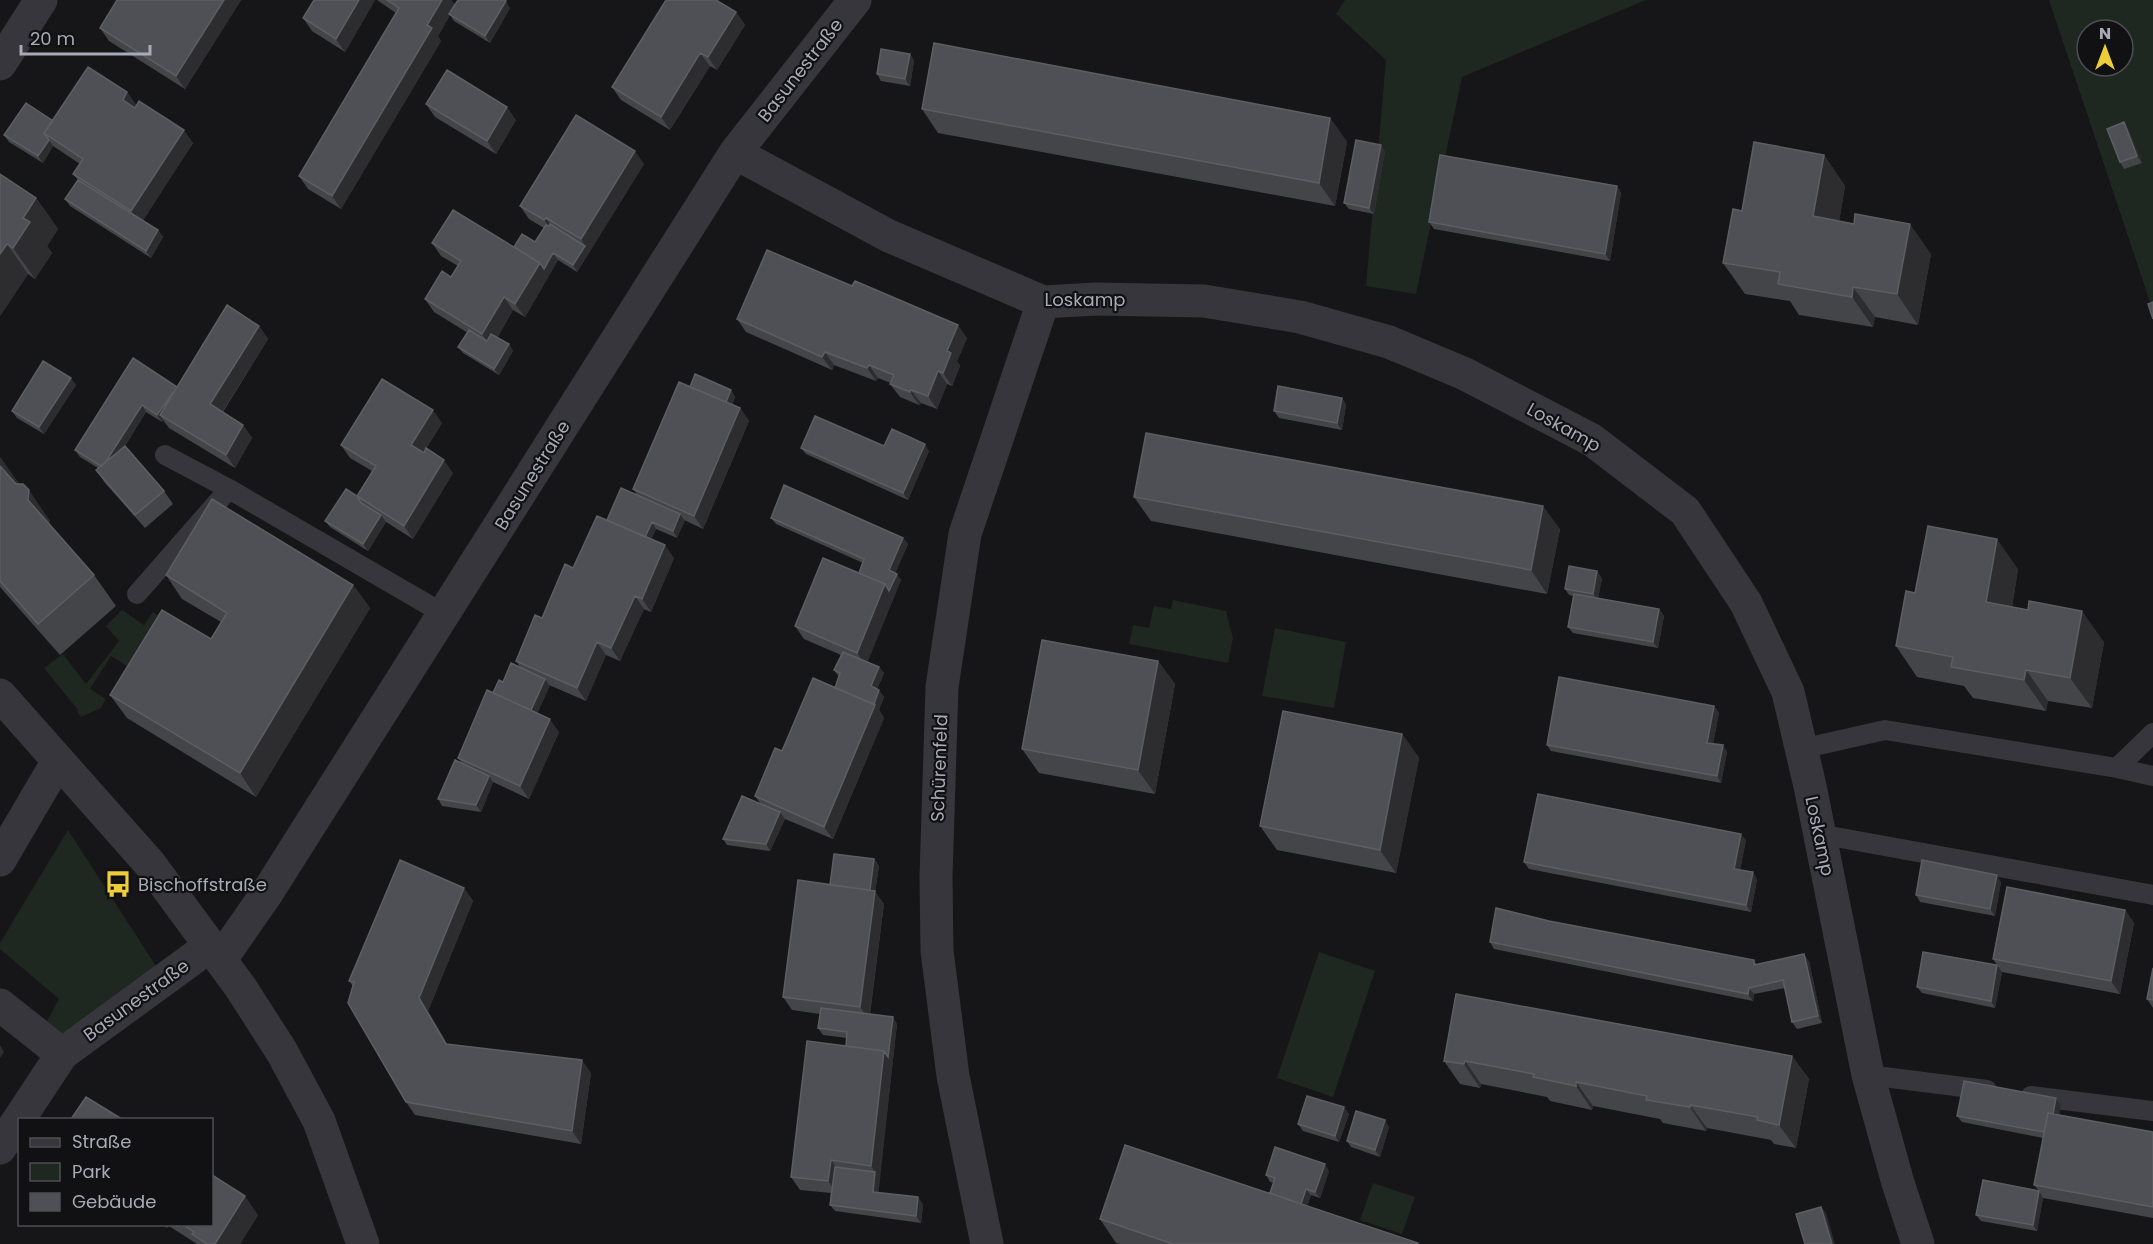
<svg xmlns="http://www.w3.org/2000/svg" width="2153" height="1244" font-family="Poppins,sans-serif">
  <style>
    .green { fill: #1f2721; fill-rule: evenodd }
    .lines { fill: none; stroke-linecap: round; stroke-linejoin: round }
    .lane { stroke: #36363c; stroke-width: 20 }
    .street { stroke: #36363c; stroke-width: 33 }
    .wall { fill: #444549 }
    .shaded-wall { fill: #2d2d30 }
    .building { fill: #4f5055; stroke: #5d5e64; stroke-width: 1.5 }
    .labels { text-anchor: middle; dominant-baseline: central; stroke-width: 4.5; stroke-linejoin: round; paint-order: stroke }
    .street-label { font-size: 18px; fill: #a7aab7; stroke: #111012 }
    .poi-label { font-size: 18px; fill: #a7aab7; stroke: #111012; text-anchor: start }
  </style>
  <rect width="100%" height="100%" fill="#161517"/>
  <path class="green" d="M1345,0H1646L1462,77L1416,294L1366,286L1386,60L1336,14Z
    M2049,0H2153V312L2143,281ZM2087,30H2123V66H2087Z
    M1173,600L1226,611L1233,638L1228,663L1129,644L1133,625L1149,628L1154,606L1171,609Z
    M122,610L144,625L153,612L158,615L127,666L111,656L90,689L106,699L101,708L81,717L77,712L78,710L44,668L63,654L86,684L119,641L106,626Z
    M1275,628L1346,642L1334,708L1262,696Z
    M68,830L156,966L62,1039L46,1023L59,999L0,949V943Z
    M1319,952L1375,971L1333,1097L1277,1078Z
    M1373,1183L1415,1197L1402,1234L1360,1220Z"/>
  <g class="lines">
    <path class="lane" d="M229,489L444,614
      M137,594L229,489L165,455
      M1801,749L1885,730L2117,768L2153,733
      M2117,768L2153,776
      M1819,834L2153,895
      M1868,1075L1987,1090
      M2031,1096L2153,1111"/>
    <path class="street" d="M0,64L41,0
      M735,153L889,236L1043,302L1096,299L1204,301L1300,317L1389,342L1465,374L1592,440L1685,511L1746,603L1788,692L1810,786L1868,1075L1898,1183L1918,1244
      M0,695L150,864L241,988L282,1052L319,1121L363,1244
      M0,860L58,761
      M221,959L267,893L735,153L855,0
      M0,1005L62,1054
      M0,1148L62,1054L210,946
      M987,1244L953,1076L937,951L936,877L942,687L965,534L1043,302"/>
  </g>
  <path class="wall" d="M117,0H241L185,89L109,41L100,28Z
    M314,0H375L345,52L312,31L303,18Z
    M377,0H451L455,5L510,8L490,43L454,21L450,15L438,36L441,41L341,209L308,189L299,176L396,13Z
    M736,12L745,25L717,70L710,66L670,130L621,100L612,87Z
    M910,54L914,61L910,86L881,81L877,74Z
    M127,92L136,105L193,143L142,221L158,230L163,237L151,258L70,206L65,199L78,180L73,174L80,164L53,146L43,163L9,142L4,135L53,121Z
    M426,104L516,120L496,154L435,117Z
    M922,109L1330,118L1347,142L1335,206L938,133Z
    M2128,129L2142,163L2124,169L2120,162Z
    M1385,151L1374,214L1349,209L1344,203Z
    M1824,155L1845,186L1839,221L1931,254L1918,325L1875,317L1873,327L1799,315L1790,301L1745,294L1723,263L1742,211Z
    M644,164L577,272L558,260L525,317L513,310L497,338L509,344L513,351L499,375L463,353L458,347L468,333L434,312L425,299L451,277L458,266L441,256L432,243L514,247L535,242L544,228L529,219L520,206Z
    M0,174L36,198L58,229L47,246L52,253L35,279L28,274L0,316Z
    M1617,186L1621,193L1610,261L1434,229L1429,222Z
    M737,319L967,338L957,361L960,366L952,386L947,384L937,409L921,403L919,405L900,397L890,384L891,383L878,378L876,381L834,365L832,370L746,332Z
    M259,326L268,339L223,412L243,425L252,438L235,468L169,428L163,420L162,422L146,412L125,446L164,491L173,504L145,528L105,483L96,470L98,468L80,457L75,450L133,358L177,387Z
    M76,385L44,434L17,418L12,411Z
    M690,387L731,390L735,397L732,405L740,408L749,421L703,529L684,520L677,538L656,529L651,539L674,558L651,612L644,609L620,661L606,655L586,701L549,685L537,713L559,732L529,799L493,782L481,812L442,806L438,799L463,764L458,758L493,693L503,682L520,667L516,661L573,568L607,520L638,496L633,489Z
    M1342,398L1346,405L1342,430L1279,418L1274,411Z
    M442,423L426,449L453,473L413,539L386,522L368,551L330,527L325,521L357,496L372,471L350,458L341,445Z
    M884,446L929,451L908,500L806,454L801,448Z
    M0,457L19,484L50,521V525L94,575L116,606L60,655L0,587Z
    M1134,497L1560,529L1547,594L1151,521Z
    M771,518L903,538L908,544L895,573L901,580L867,662L879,667L884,673L877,689L884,697L879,710L884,718L833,839L785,819L770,851L727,845L723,839L760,803L755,796L782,751L835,688L839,677L834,670L841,655L804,639L795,626L859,573L863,563L776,524Z
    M2018,569L2012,607L2104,642L2092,708L2048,701L2046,711L1973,698L1964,686L1917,677L1896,646L1915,593Z
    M166,575L353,585L370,608L256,797L127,718L110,695L211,639L221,622L182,599Z
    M1602,578L1598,598L1659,609L1664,616L1658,648L1573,633L1568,627L1573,596L1569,595L1565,589Z
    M1158,661L1175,684L1155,794L1039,773L1022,749Z
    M1714,706L1719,713L1713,744L1723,745L1727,752L1721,783L1551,751L1547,745Z
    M1402,734L1419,758L1396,873L1277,850L1260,826Z
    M1746,840L1740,870L1757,879L1751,912L1529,869L1524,862Z
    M874,859L879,866L875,892L884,904L870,1014L897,1024L878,1192L923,1204L921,1223L835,1211L830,1205L831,1193L800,1190L791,1177L846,1046L847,1038L823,1035L818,1028L820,1014L792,1010L783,997L830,885Z
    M2001,882L1995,916L1920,902L1916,895Z
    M464,888L473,901L428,1011L447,1044L591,1073L581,1144L415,1115L406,1102L353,986L349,981Z
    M2125,910L2134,923L2120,994L2002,972L1995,1008L1922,993L1917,987L1997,965L1993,959Z
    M1549,921L1754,960L1757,965L1809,961L1822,1023L1797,1029L1792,1022L1785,988L1754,994L1753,1001L1494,949L1490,942Z
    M2153,968V1008L2147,999Z
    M1792,1056L1809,1079L1796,1148L1774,1144L1771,1140L1707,1128L1706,1131L1663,1123L1660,1119L1593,1106L1592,1110L1550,1101L1547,1097L1481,1084L1480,1088L1460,1084L1444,1061Z
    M2056,1098L2061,1105L2059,1115L2153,1132V1218L2043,1198L2037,1231L1981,1221L1976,1215L2039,1191L2034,1185L2043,1138L1962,1122L1957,1116Z
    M1344,1107L1349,1114L1339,1142L1303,1131L1298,1124Z
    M1389,1127L1380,1157L1351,1147L1347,1141Z
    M1329,1171L1320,1198L1311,1195L1307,1206L1418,1243V1244H1120L1116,1243L1100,1219L1270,1193L1274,1183L1270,1182L1266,1175Z
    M258,1215L240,1244H197L169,1226L167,1228L161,1224H212Z"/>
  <path class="shaded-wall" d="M224,0H241L185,89L176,76Z
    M359,0H375L345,52L336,39Z
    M442,0H451L455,6L438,36L441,41L341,209L332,196Z
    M506,1L510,8L490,43L485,36Z
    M736,12L745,25L717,70L708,57Z
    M700,53L710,66L670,130L661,117Z
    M910,54L914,61L910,86L905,79Z
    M127,92L136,105L132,113L123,100Z
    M507,107L516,120L496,154L487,141Z
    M1330,118L1347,142L1335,206L1319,183Z
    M2124,122L2128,129L2142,163L2137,156Z
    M184,130L193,143L141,224L131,211Z
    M49,140L53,146L43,163L38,156Z
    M1381,145L1385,151L1374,214L1369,208Z
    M635,151L644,164L577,272L573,265L585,246L581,239Z
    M1824,155L1845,186L1835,247L1813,216Z
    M1617,186L1621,193L1610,261L1605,254Z
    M36,198L58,229L47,246L52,253L35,279L13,248L23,218Z
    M546,218L555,231L554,233L544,220Z
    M1910,224L1931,254L1918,325L1897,294Z
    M158,230L163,237L151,258L146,251Z
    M7,244L28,274L0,316V254Z
    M553,253L558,260L525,317L515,304L540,263Z
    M1853,287L1875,317L1873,327L1852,297Z
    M504,297L513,310L491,347L482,334Z
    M958,325L967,338L957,361L960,366L952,386L943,373L947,351Z
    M259,326L268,339L219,417L210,404Z
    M509,344L513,351L499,375L494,369Z
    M825,352L834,365L832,370L822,357Z
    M869,365L878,378L876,381L867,368Z
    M938,371L947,384L937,409L928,396Z
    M71,378L76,385L44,434L39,427Z
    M177,387L160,415L163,420L162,422L157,415Z
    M731,390L735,397L729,412L724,405Z
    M911,390L921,403L919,405L910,392Z
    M1342,398L1346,405L1342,430L1337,423Z
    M142,405L146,412L107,474L102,467Z
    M740,408L749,421L703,529L694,516Z
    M433,410L442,423L420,458L411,445Z
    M243,425L252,438L235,468L226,455Z
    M925,444L929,451L908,500L903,493Z
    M0,457L20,486V495L0,467Z
    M444,460L453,473L413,539L404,526Z
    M29,490L50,521V531L28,500Z
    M1543,506L1560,529L1547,594L1531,570Z
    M680,514L685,521L677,538L673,531Z
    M381,515L386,522L368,551L363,544Z
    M652,522L656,529L648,547L644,540Z
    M903,538L908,544L894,577L889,570Z
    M1997,539L2018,569L2008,633L1986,602Z
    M665,545L674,558L651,612L642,599Z
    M1597,571L1602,578L1598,600L1593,594Z
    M897,574L901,580L866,666L857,653L885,584Z
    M353,585L370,608L256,797L240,773Z
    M635,596L644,609L620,661L611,648Z
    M1659,609L1664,616L1658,648L1653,642Z
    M2082,611L2104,642L2092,708L2070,678Z
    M597,642L606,655L586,701L577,688Z
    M1158,661L1175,684L1155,794L1138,770Z
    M879,667L884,673L875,693L871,686Z
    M2026,670L2048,701L2046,711L2024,680Z
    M545,679L550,686L534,721L529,714Z
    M879,690L884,697L879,710L884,718L833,839L824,827Z
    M1714,706L1719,713L1712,749L1707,743Z
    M550,719L559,732L529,799L520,786Z
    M1402,734L1419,758L1396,873L1380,850Z
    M1723,745L1727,752L1721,783L1717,776Z
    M489,776L493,782L481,812L476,805Z
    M780,812L785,819L770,851L766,844Z
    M1741,834L1746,840L1739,875L1734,869Z
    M874,859L879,866L875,892L884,904L869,1020L860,1007L869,896Z
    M1753,872L1757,879L1751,912L1746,905Z
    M1997,875L2001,882L1995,916L1990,909Z
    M464,888L473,901L428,1011L455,1057L446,1044L419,998Z
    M2125,910L2134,923L2120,994L2111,981Z
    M1804,954L1809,961L1822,1023L1818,1016Z
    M1997,965L2002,972L1995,1008L1991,1001Z
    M1749,988L1754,994L1753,1001L1748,994Z
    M893,1017L897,1024L878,1198L873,1192L875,1172L871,1166L884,1051Z
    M0,1045L4,1052L0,1058Z
    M1792,1056L1809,1079L1796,1148L1779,1125Z
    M582,1060L591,1073L581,1144L572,1131Z
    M1465,1061L1481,1084L1480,1088L1464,1064Z
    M1576,1082L1593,1106L1592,1110L1576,1086Z
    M2056,1098L2061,1105L2054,1140L2050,1133Z
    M1690,1105L1707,1128L1706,1131L1690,1107Z
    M1344,1107L1349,1114L1339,1142L1335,1136Z
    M1385,1120L1389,1127L1380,1157L1375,1150Z
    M831,1160L840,1173L837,1194L828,1181Z
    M1325,1164L1329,1171L1320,1198L1315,1192Z
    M1306,1189L1311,1195L1302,1222L1298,1215Z
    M2039,1191L2043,1198L2037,1231L2033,1225Z
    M245,1196L258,1215L240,1244H215Z
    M918,1197L923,1204L921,1223L916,1216Z
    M1821,1207L1826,1213L1835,1244H1832Z"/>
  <path class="building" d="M117,0H224L176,76L100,28Z
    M314,0H359L336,39L303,18Z
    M387,0H442L427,25L432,28L332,196L299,176L399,8Z
    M458,0H503L506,1L485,36L449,14Z
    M666,0H716L736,12L708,57L700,53L661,117L612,87Z
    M934,43L1330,118L1319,183L922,109Z
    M881,49L910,54L905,79L877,74Z
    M88,67L127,92L123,100L135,108L139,101L184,130L131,211L73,174L83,159L44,133Z
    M447,70L507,107L487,141L426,104Z
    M26,103L53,121L44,133L49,140L38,156L4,135Z
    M576,115L635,151L581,239L546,218L544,220L541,218L520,206Z
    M2124,122L2137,156L2120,162L2107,129Z
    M1356,140L1381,145L1369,208L1344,203Z
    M1754,142L1824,155L1813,216L1854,224L1855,214L1910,224L1897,294L1853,287L1852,297L1778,284L1780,272L1723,263L1733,209L1742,211Z
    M1440,155L1617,186L1605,254L1429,222Z
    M0,174L36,198L23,218L30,222L13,248L7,244L0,254Z
    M78,180L158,230L146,251L65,199Z
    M453,210L540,263L515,304L504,297L482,334L425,299L442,271L451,277L461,261L432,243Z
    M550,224L585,246L573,265L553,253L544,269L540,263L514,247L522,234L535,242L546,225L549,226Z
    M767,250L852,286L855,281L958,325L947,351L951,353L943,373L938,371L928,396L911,390L910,392L890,384L894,375L869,365L867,368L825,352L822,357L737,319Z
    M2153,302V319L2148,304Z
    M227,305L259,326L210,404L243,425L226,455L160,415Z
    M469,330L487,341L491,334L509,344L494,369L458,347Z
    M133,358L177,387L157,415L142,405L105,463L101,466L75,450Z
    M43,361L71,378L39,427L12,411Z
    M695,374L731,390L726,402L690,387Z
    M382,379L433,410L411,445L424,453L426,448L444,460L404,526L357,496L376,466L341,445Z
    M679,382L740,408L694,516L633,489Z
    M1278,386L1342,398L1337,423L1274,411Z
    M815,416L884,446L892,429L925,444L903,493L801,448Z
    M1146,433L1543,506L1531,570L1134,497Z
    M125,446L164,491L135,515L96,470Z
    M0,466L16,484H23L29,490L28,500L94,575L38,624L0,581Z
    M784,485L903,538L889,570L897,574L889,591L885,584L859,573L864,559L771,518Z
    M621,488L680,514L673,531L652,522L645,537L607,520Z
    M346,489L357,496L361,503L381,515L363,544L325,521Z
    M212,499L353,585L240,773L110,695L162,610L211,639L227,613L166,575Z
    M597,516L665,545L642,599L635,596L611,648L597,642L577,688L516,661L535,615L542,618L565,564L573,568Z
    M1928,526L1997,539L1986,602L2028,610L2029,601L2082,611L2070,678L2026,670L2024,680L1951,667L1953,657L1896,646L1906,591L1915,593Z
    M823,558L885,584L857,653L795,626Z
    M1569,566L1597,571L1593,594L1565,589Z
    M1574,594L1659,609L1653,642L1568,627Z
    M1042,640L1158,661L1138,770L1022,749Z
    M843,652L879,667L871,686L879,690L874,704L835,688L840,673L834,670Z
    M511,663L545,679L531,710L493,693L499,680L503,682Z
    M1559,677L1714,706L1707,743L1723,745L1717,776L1547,745Z
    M813,678L875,705L824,827L755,796L775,748L782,751Z
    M487,690L550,719L520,786L458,758Z
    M1283,711L1402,734L1380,850L1260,826Z
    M455,760L489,776L476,805L438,799Z
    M1538,794L1741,834L1734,869L1753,872L1746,905L1524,862Z
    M742,796L780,812L766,844L723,839Z
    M834,854L874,859L870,890L830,885Z
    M400,860L464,888L419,998L446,1044L582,1060L572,1131L406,1102L348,1003L354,982L349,981Z
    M1922,860L1997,875L1990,909L1916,895Z
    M798,880L875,891L860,1007L783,997Z
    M2007,887L2125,910L2111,981L1993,959Z
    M1496,908L1549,921L1754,960V965L1804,954L1818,1016L1792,1022L1783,980L1749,988L1748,994L1490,942Z
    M1923,952L1997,965L1991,1001L1917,987Z
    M2153,968V1000L2147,999Z
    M1456,994L1792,1056L1779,1125L1757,1120L1758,1117L1690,1105V1107L1646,1100L1647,1096L1576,1082V1086L1533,1077L1534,1074L1465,1061L1464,1064L1444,1061Z
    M821,1008L893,1017L888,1057L884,1051L846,1046L847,1032L818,1028Z
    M807,1041L884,1051L871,1166L831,1160L828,1181L791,1177Z
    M1964,1081L2056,1098L2053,1114L2048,1113L2044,1132L1957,1116Z
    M1307,1096L1344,1107L1335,1136L1298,1124Z
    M86,1097L122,1119H71Z
    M1356,1111L1385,1120L1375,1150L1347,1141Z
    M2048,1113L2153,1132V1207L2034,1185Z
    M1125,1145L1418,1243L1417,1244H1173L1100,1219Z
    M1275,1147L1325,1164L1315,1192L1306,1189L1301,1204L1270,1193L1275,1178L1266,1175Z
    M835,1167L875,1172L873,1192L918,1197L916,1216L830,1205Z
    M212,1175L245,1196L215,1244H207L192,1234L194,1232L182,1224H212Z
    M1983,1180L2039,1191L2033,1225L1976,1215Z
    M1821,1207L1832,1244H1805L1796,1214Z"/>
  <defs>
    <symbol id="bus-bare" viewBox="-9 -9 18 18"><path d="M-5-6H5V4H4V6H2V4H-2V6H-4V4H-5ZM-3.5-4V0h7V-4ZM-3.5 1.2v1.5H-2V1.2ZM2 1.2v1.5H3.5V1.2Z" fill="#edce38" stroke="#111012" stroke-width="2.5" paint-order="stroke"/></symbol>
  </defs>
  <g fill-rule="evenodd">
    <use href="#bus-bare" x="99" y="865" width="38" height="38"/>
  </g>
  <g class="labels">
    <g class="street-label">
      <text transform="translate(800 70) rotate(-52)">Basunestraße</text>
      <text x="1085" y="299">Loskamp</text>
      <text transform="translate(1564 427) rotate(29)">Loskamp</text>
      <text transform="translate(532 475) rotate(-58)">Basunestraße</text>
      <text transform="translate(939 768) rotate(-88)">Schürenfeld</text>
      <text transform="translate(1820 836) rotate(78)">Loskamp</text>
      <text transform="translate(136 1000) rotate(-36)">Basunestraße</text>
    </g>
    <g class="poi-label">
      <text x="138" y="884">Bischoffstraße</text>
    </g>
  </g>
  <rect x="18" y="1118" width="195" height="108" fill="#111012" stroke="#4d4e54" stroke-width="1.5"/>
  <rect x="30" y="1138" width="30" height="9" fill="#36363c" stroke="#4d4e54" stroke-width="1.5"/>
  <text x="72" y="1148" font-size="18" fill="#a7aab7">Straße</text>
  <rect x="30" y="1163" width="30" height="18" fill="#1f2721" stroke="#4d4e54" stroke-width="1.5"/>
  <text x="72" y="1178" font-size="18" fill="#a7aab7">Park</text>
  <rect x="30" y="1193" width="30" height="18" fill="#4f5055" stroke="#4d4e54" stroke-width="1.5"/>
  <text x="72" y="1208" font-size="18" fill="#a7aab7">Gebäude</text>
  <g transform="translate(2105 48)"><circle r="28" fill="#111012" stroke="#4d4e54" stroke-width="1.5"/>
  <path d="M0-4.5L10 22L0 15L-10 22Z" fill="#edce38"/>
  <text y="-9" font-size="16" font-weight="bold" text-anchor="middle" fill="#a7aab7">N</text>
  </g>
  <path d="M21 45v9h129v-9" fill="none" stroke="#a7aab7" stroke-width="3"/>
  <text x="30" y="45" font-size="18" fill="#a7aab7" stroke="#111012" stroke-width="4.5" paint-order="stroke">20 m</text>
</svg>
